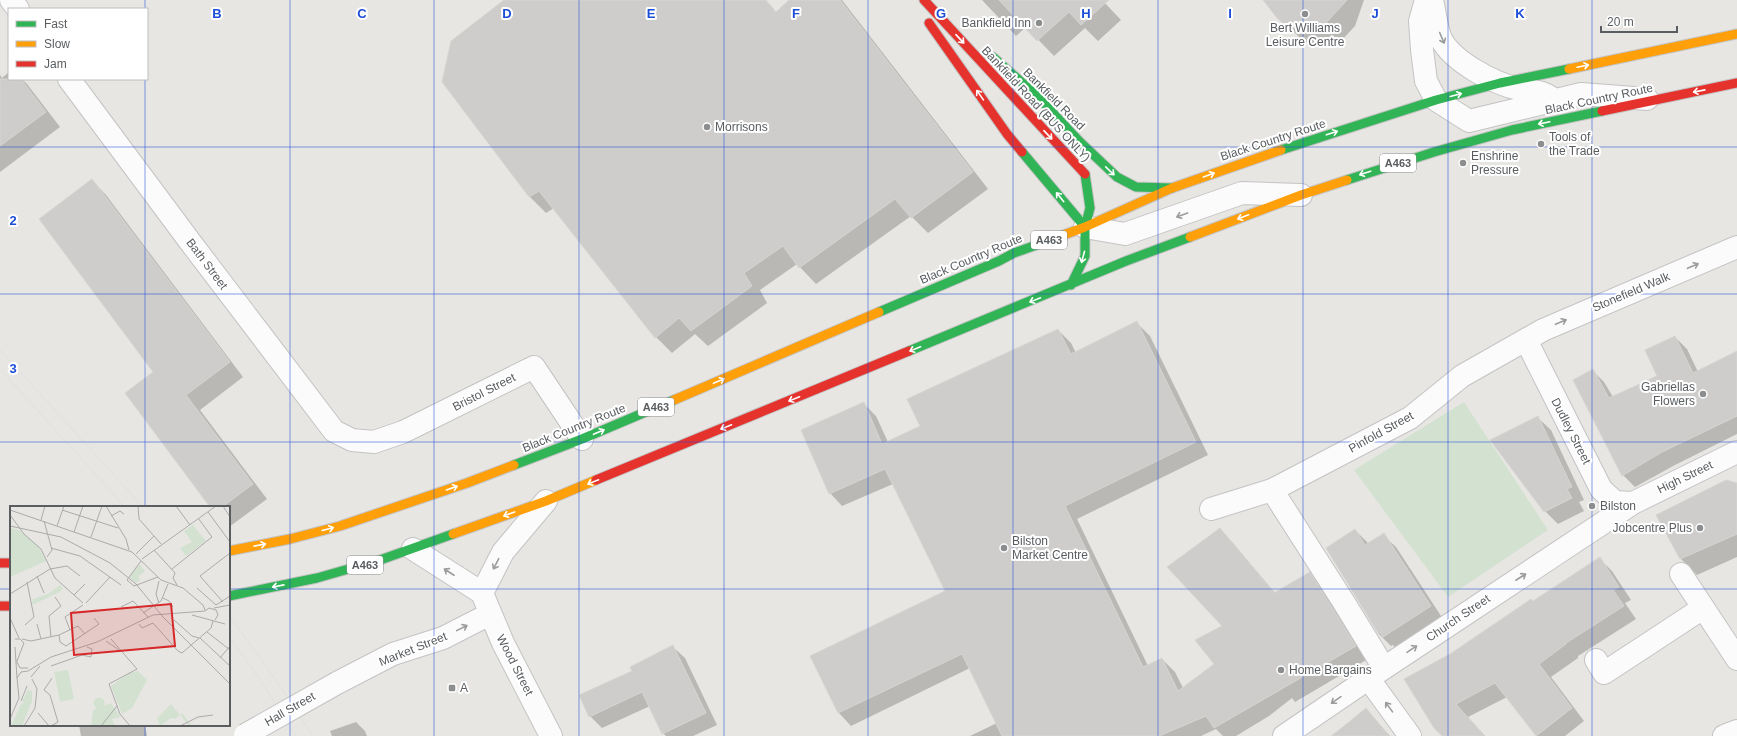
<svg xmlns="http://www.w3.org/2000/svg" width="1737" height="736" font-family="Helvetica,sans-serif">
  <style>
    .green { fill: #d3e2d0 }
    .shadow { fill: #0003 }
    .building { fill: #cfcdcc; stroke: #d7d5d2 }
    .lines { fill: none; stroke-linecap: round; stroke-linejoin: round }
    .street-casing { stroke: #c4c3c4; stroke-width: 24 }
    .fast-casing { stroke: #c3c3c4; stroke-width: 11 }
    .slow-casing { stroke: #c3c3c4; stroke-width: 11 }
    .jam-casing { stroke: #c3c3c4; stroke-width: 11 }
    .street { stroke: #fcfbfb; stroke-width: 22 }
    .fast { stroke: #30b455; stroke-width: 9 }
    .slow { stroke: #ff9f0a; stroke-width: 9 }
    .jam { stroke: #e5322d; stroke-width: 9 }
    .tram { stroke: #e0e0e0; stroke-width: 1 }
    .street-bridge-casing { stroke: #c4c3c4; stroke-width: 24; stroke-linecap: butt }
    .street-bridge { stroke: #fcfbfb; stroke-width: 22 }
    .oneway { stroke: #9a9c9e }
    .oneway2 { stroke: #fff }
    .grid { fill: none; stroke: #1d4ed8; stroke-width: 1; stroke-opacity: 0.55 }
    .poi-dot { fill: #8b8d8e; stroke: #fff; stroke-width: 1.5 }
    .labels { text-anchor: middle; dominant-baseline: central; stroke-width: 4; stroke-linejoin: round; paint-order: stroke }
    .shield { fill: #fff; stroke: #8b8e90; stroke-width: 1 }
    .shield-label { font-size: 11px; font-weight: bold; fill: #595d60 }
    .poi-label { font-size: 12px; fill: #595d60; stroke: #fff; text-anchor: start }
    .street-label { font-size: 12px; fill: #595d60; stroke: #fff }
    .inset-road { fill: none; stroke: #ababab; stroke-width: 1 }
    .view { fill: #d62828; fill-opacity: 0.15; stroke: #d62828; stroke-width: 2 }
    .inset-edge { fill: none; stroke: #595d60; stroke-width: 2 }
    .grid-label { font-size: 13px; text-anchor: middle; font-weight: bold; fill: #1d4ed8; stroke: #fff; stroke-width: 4; stroke-linejoin: round; paint-order: stroke }
  </style>
  <rect width="100%" height="100%" fill="#e8e6e3"/>
  <path class="green" d="M1464,402L1548,530L1448,597L1354,470Z"/>
  <path class="shadow" d="M506,0H766L777,13L791,0H842L988,189L928,233L911,216L816,284L797,264L760,290L767,303L708,346L695,334L672,353L656,337L554,208L546,213L530,197L443,82Z
    M982,0H1102L1121,20L1098,41L1085,28L1054,56L1026,27L1016,36Z
    M1267,0H1364L1355,26L1341,41L1332,45L1321,47L1303,41L1272,10Z
    M9,72V79H22L27,84L60,127L0,172V75L2,78Z
    M92,180L106,195L243,377L200,410L267,499L229,527V507H211Z
    M1137,323L1150,336L1208,455L1077,519L1148,666L1162,659L1175,672L1183,688L1215,664L1224,626L1220,530L1233,543L1275,593L1309,573L1322,586L1368,659L1295,702L1292,698L1269,716L1236,736H1223L1216,729L1201,736H970L997,723L970,668L851,726L839,713L811,657L946,592L893,484L842,506L830,493L864,404L876,416L888,442L921,426L1058,330L1071,343L1076,353Z
    M1675,337L1687,349L1698,372L1737,358V434L1675,465L1635,487L1623,475L1592,370L1604,382L1613,397L1658,376Z
    M1538,418L1551,430L1584,500L1579,502L1584,511L1558,524L1545,511Z
    M1737,484V557L1697,575L1681,559Z
    M1355,530L1368,543L1383,535L1396,547L1443,619L1396,649L1393,645L1391,646L1378,633L1327,549Z
    M1600,559L1612,571L1631,600L1625,603L1636,619L1578,656V658L1551,677L1584,721L1565,736H1537L1507,697L1468,717L1485,736H1443L1450,655Z
    M673,647L685,658L717,725L693,736H666L663,733L650,706L602,728L590,716L633,672Z
    M1366,709L1390,736H1331Z
    M356,722L365,731L367,736H332L330,731Z
    M79,725H145L147,736H81Z"/>
  <path class="building" d="M504,0H765L776,12L789,0H840L973,172L911,218L895,199L799,268L783,246L744,273L752,286L691,331L679,318L655,338L539,191L529,197L442,82L451,41Z
    M999,0H1109L1081,25L1069,12L1037,41Z
    M1263,0H1347L1325,24L1316,29L1304,31L1285,25L1277,18Z
    M0,79H21L46,112L0,146Z
    M92,179L230,362L186,395L253,484L222,507H210L125,393L153,372L39,219Z
    M1137,321L1196,442L1065,506L1143,667L1162,658L1178,691L1214,664L1195,640L1222,626L1167,567L1220,528L1274,593L1310,572L1356,646L1214,728L1206,716L1159,736H1002L962,654L838,713L810,656L945,591L885,469L829,494L801,430L864,402L882,444L920,426L907,399L1058,329L1071,354Z
    M1675,336L1693,373L1737,351V416L1662,452L1622,476L1573,380L1593,369L1609,398L1657,376L1645,350Z
    M1538,416L1572,487L1567,489L1572,498L1544,512L1490,440Z
    M1726,480L1737,483V534L1680,559L1656,515Z
    M1355,529L1365,545L1384,533L1431,606L1383,637L1380,632L1378,633L1326,548Z
    M1600,557L1619,587L1613,590L1624,606L1566,643V644L1539,664L1572,708L1536,736L1495,683L1456,704L1484,736H1442L1434,728L1404,679L1450,654L1531,599L1533,601Z
    M673,645L706,713L662,734L642,692L589,717L579,695L632,671L630,667Z
    M1366,708L1389,736H1332Z"/>
  <g class="lines">
    <defs>
      <path id="street" d="M11,0L18,9
        M1426,0L1420,21L1422,50L1426,81L1436,100L1469,121L1581,94L1647,99
        M1432,0C1435,12 1436,27 1441,39C1453,62 1495,84 1519,89C1532,91 1547,91 1555,102
        M69,79L191,243L334,431L352,440L374,442L403,432L534,367L582,439
        M1085,227L1125,234L1242,193L1301,195
        M1526,340L1601,489L1615,502L1633,503
        M1211,509L1272,490
        M413,549L482,593L503,643L551,736
        M1681,574L1737,659
        M482,593L503,552L546,501
        M1596,660L1604,673L1703,608
        M1384,668L1343,601L1272,490L1410,418L1462,376L1543,330L1737,247
        M1368,678L1410,736
        M337,683L393,654L443,638L490,614
        M1284,736L1384,668L1633,503L1737,452
        M1724,736L1737,731"/>
      <path id="fast" d="M993,57L1037,96L1080,142L1117,177L1136,187L1172,188
        M1281,150L1436,100L1500,83L1569,69
        M1022,152L1085,227
        M1347,180L1434,152L1512,130L1602,111
        M1071,285L1085,256V227L1090,208L1085,174
        M879,312L999,261L1014,253L1042,243
        M909,351L1126,261L1190,237
        M514,465L582,439L674,400
        M229,596L317,578L380,560L453,534"/>
      <path id="slow" d="M1569,69L1737,34
        M1190,237L1301,195L1347,180
        M1042,243L1085,227L1172,188L1281,150
        M674,400L879,312
        M453,534L546,501L596,480
        M229,551L290,539L340,526L467,483L514,465"/>
      <path id="jam" d="M924,0L1085,174
        M929,23L1007,134L1022,152
        M1602,111L1737,83
        M596,480L909,351
        M0,563H11
        M0,606H11"/>
    </defs>
    <use href="#street" class="street-casing"/>
    <use href="#fast" class="fast-casing"/>
    <use href="#slow" class="slow-casing"/>
    <use href="#jam" class="jam-casing"/>
    <use href="#street" class="street"/>
    <use href="#fast" class="fast"/>
    <use href="#slow" class="slow"/>
    <use href="#jam" class="jam"/>
    <path class="tram" d="M0,350L143,507
      M0,369L125,507
      M229,615L278,683L313,736
      M229,636L265,687L296,736"/>
    <defs>
      <path id="street-bridge" d="M245,735L337,683"/>
    </defs>
    <use href="#street-bridge" class="street-bridge-casing"/>
    <use href="#street-bridge" class="street-bridge"/>
  </g>
  <defs><path id="oneway-shaft" d="M-6 0H5M1.5-3L5.5 0L1.5 3" fill="none" stroke-width="1.6" stroke-linecap="round" stroke-linejoin="round"/></defs>
  <g class="oneway">
    <use href="#oneway-shaft" transform="translate(1442 38) rotate(67)"/>
    <use href="#oneway-shaft" transform="translate(1182 215) rotate(160)"/>
    <use href="#oneway-shaft" transform="translate(1693 266) rotate(-23)"/>
    <use href="#oneway-shaft" transform="translate(1561 322) rotate(-23)"/>
    <use href="#oneway-shaft" transform="translate(496 564) rotate(117)"/>
    <use href="#oneway-shaft" transform="translate(449 572) rotate(-147)"/>
    <use href="#oneway-shaft" transform="translate(1521 577) rotate(-33)"/>
    <use href="#oneway-shaft" transform="translate(462 628) rotate(-26)"/>
    <use href="#oneway-shaft" transform="translate(1412 649) rotate(-34)"/>
    <use href="#oneway-shaft" transform="translate(1336 700) rotate(145)"/>
    <use href="#oneway-shaft" transform="translate(1389 707) rotate(-126)"/>
  </g>
  <g class="oneway2">
    <use href="#oneway-shaft" transform="translate(960 39) rotate(47)"/>
    <use href="#oneway-shaft" transform="translate(1583 66) rotate(-12)"/>
    <use href="#oneway-shaft" transform="translate(1699 91) rotate(169)"/>
    <use href="#oneway-shaft" transform="translate(980 95) rotate(-125)"/>
    <use href="#oneway-shaft" transform="translate(1456 95) rotate(-15)"/>
    <use href="#oneway-shaft" transform="translate(1544 123) rotate(168)"/>
    <use href="#oneway-shaft" transform="translate(1332 133) rotate(-18)"/>
    <use href="#oneway-shaft" transform="translate(1048 135) rotate(47)"/>
    <use href="#oneway-shaft" transform="translate(1110 171) rotate(44)"/>
    <use href="#oneway-shaft" transform="translate(1365 173) rotate(162)"/>
    <use href="#oneway-shaft" transform="translate(1209 175) rotate(-20)"/>
    <use href="#oneway-shaft" transform="translate(1060 197) rotate(-129)"/>
    <use href="#oneway-shaft" transform="translate(1243 217) rotate(159)"/>
    <use href="#oneway-shaft" transform="translate(1083 257) rotate(105)"/>
    <use href="#oneway-shaft" transform="translate(1035 300) rotate(158)"/>
    <use href="#oneway-shaft" transform="translate(915 349) rotate(158)"/>
    <use href="#oneway-shaft" transform="translate(719 381) rotate(-23)"/>
    <use href="#oneway-shaft" transform="translate(794 399) rotate(158)"/>
    <use href="#oneway-shaft" transform="translate(726 427) rotate(158)"/>
    <use href="#oneway-shaft" transform="translate(599 432) rotate(-23)"/>
    <use href="#oneway-shaft" transform="translate(593 482) rotate(158)"/>
    <use href="#oneway-shaft" transform="translate(452 488) rotate(-19)"/>
    <use href="#oneway-shaft" transform="translate(509 514) rotate(160)"/>
    <use href="#oneway-shaft" transform="translate(328 529) rotate(-15)"/>
    <use href="#oneway-shaft" transform="translate(260 545) rotate(-11)"/>
    <use href="#oneway-shaft" transform="translate(278 586) rotate(169)"/>
  </g>
  <path class="grid" d="M145,0V9M290,0V736M434,0V736M579,0V736M724,0V736M868,0V736M1013,0V736M1158,0V736M1303,0V736M1448,0V736M1592,0V736M145,79V507M0,147H1737M0,294H1737M0,442H1737M0,589H11M229,589H1737M145,725V736"/>
  <g class="poi-dot">
    <circle cx="1305" cy="14" r="4"/>
    <circle cx="1039" cy="23" r="4"/>
    <circle cx="707" cy="127" r="4"/>
    <circle cx="1541" cy="144" r="4"/>
    <circle cx="1463" cy="163" r="4"/>
    <circle cx="1703" cy="394" r="4"/>
    <circle cx="1592" cy="506" r="4"/>
    <circle cx="1700" cy="528" r="4"/>
    <circle cx="1004" cy="548" r="4"/>
    <circle cx="1281" cy="670" r="4"/>
    <rect x="448" y="684" width="8" height="8" rx="2"/>
  </g>
  <g class="labels">
    <g class="shield">
      <rect x="1380" y="154" width="36" height="18" rx="3"/>
      <rect x="1031" y="231" width="36" height="18" rx="3"/>
      <rect x="638" y="398" width="36" height="18" rx="3"/>
      <rect x="347" y="556" width="36" height="18" rx="3"/>
    </g>
    <g class="shield-label">
      <text x="1398" y="163">A463</text>
      <text x="1049" y="240">A463</text>
      <text x="656" y="407">A463</text>
      <text x="365" y="565">A463</text>
    </g>
    <g class="poi-label">
      <text x="1031" y="23" text-anchor="end">Bankfield Inn</text>
      <text x="1305" y="28" text-anchor="middle">Bert Williams<tspan x="1305" dy="14">Leisure Centre</tspan></text>
      <text x="715" y="127">Morrisons</text>
      <text x="1549" y="137">Tools of<tspan x="1549" dy="14">the Trade</tspan></text>
      <text x="1471" y="156">Enshrine<tspan x="1471" dy="14">Pressure</tspan></text>
      <text x="1695" y="387" text-anchor="end">Gabriellas<tspan x="1695" dy="14">Flowers</tspan></text>
      <text x="1600" y="506">Bilston</text>
      <text x="1692" y="528" text-anchor="end">Jobcentre Plus</text>
      <text x="1012" y="541">Bilston<tspan x="1012" dy="14">Market Centre</tspan></text>
      <text x="1289" y="670">Home Bargains</text>
      <text x="460" y="688">A</text>
    </g>
    <g class="street-label">
      <text transform="translate(1054 99) rotate(45)">Bankfield Road</text>
      <text transform="translate(1599 99) rotate(-12)">Black Country Route</text>
      <text transform="translate(1036 104) rotate(47)">Bankfield Road (BUS ONLY)</text>
      <text transform="translate(1273 140) rotate(-18)">Black Country Route</text>
      <text transform="translate(971 259) rotate(-23)">Black Country Route</text>
      <text transform="translate(207 264) rotate(53)">Bath Street</text>
      <text transform="translate(1631 292) rotate(-23)">Stonefield Walk</text>
      <text transform="translate(484 392) rotate(-27)">Bristol Street</text>
      <text transform="translate(574 428) rotate(-22)">Black Country Route</text>
      <text transform="translate(1571 431) rotate(63)">Dudley Street</text>
      <text transform="translate(1381 432) rotate(-29)">Pinfold Street</text>
      <text transform="translate(1685 477) rotate(-26)">High Street</text>
      <text transform="translate(1458 618) rotate(-34)">Church Street</text>
      <text transform="translate(413 649) rotate(-22)">Market Street</text>
      <text transform="translate(515 665) rotate(63)">Wood Street</text>
      <text transform="translate(290 709) rotate(-30)">Hall Street</text>
    </g>
  </g>
  <g transform="translate(10 506)">
    <rect width="220" height="220" fill="#e8e6e3"/>
    <path d="M183,19L196,35L176,50L170,42L182,36L174,25ZM0,22L9,24L28,40L36,55L0,71ZM129,58L135,65L129,70L130,74L126,77L119,71ZM50,79L53,82L50,86L22,99L23,93L38,88ZM58,164L64,193L50,196L44,166ZM128,165L137,174L122,202L112,208L101,180L119,167ZM18,184L22,185V195L12,220H1L11,198L14,197L12,195ZM83.5 197a5.5 5.5 0 1 1 11 0a5.5 5.5 0 1 1-11 0ZM101,197L111,211L102,213L105,220H81L83,204ZM161,198L170,209L172,207L182,220H179L170,209L165,213L161,212L150,220L147,212Z" fill="#d3e2d0"/>
    <path class="inset-road" d="M96,0L116,33L119,44M128,0L129,13L151,38M166,0L180,19M213,0L220,11M0,4L122,46L151,74L173,82L193,99L195,104M52,4L108,22M198,6L220,36M0,9L14,28L31,43L45,72L73,97M101,10L110,5L114,8M31,14L35,0M34,15L42,44L37,51M0,20L51,31L100,57L126,78L153,111L220,178M47,20L54,0M64,26L73,0M81,31L92,0M41,42L70,50L111,79M144,44L165,67L163,72L167,79M126,48L144,30M132,53L206,0M131,55L117,74L124,80L148,71M162,63L202,31L188,12M27,70L34,87M149,75L146,88L149,97M187,82L206,99L220,90M0,88L40,63L57,60L70,70M64,89L75,78M153,92L159,95L163,101M123,95L138,111M213,96L190,70L220,47M76,97L100,71M111,101L123,95M204,102L220,99M195,105L199,102L206,104L208,109L205,114M133,107L151,95L158,78M182,109L215,118M0,112L9,132M164,114L182,130L189,132M27,118L31,133M129,118L132,122L143,117L168,145L172,147L201,122L203,115M15,119L24,111L17,76M60,124L55,111L73,99M197,126L220,144M49,129L50,136L56,140L89,118L84,112M41,131L39,110L51,100L45,91M190,132L220,160M5,133H10L14,137L7,155M12,133L21,135L49,129L68,120L75,128M101,133L127,163L99,178L110,208L120,220M96,135L109,144M5,141L7,172M210,152L220,140M6,154L10,162H18M41,160L72,149L81,151L82,143L77,141M21,171L30,160M22,173L27,183L25,202M11,195L17,180M28,207L39,220M0,213L9,192L7,172L11,166L18,165L41,151L87,136L143,109L195,105M14,220L25,202M41,220L48,216L40,189L34,184L42,172M91,220L107,200M170,220L188,211L203,209"/>
    <path class="view" d="M161,98L165,140L64,149L61,107Z"/>
    <rect width="220" height="220" class="inset-edge"/>
  </g>
  <g class="grid-label">
    <text x="217" y="18">B</text>
    <text x="362" y="18">C</text>
    <text x="507" y="18">D</text>
    <text x="651" y="18">E</text>
    <text x="796" y="18">F</text>
    <text x="941" y="18">G</text>
    <text x="1086" y="18">H</text>
    <text x="1230" y="18">I</text>
    <text x="1375" y="18">J</text>
    <text x="1520" y="18">K</text>
    <text x="13" y="225">2</text>
    <text x="13" y="373">3</text>
  </g>
  <rect x="8" y="8" width="140" height="72" fill="#ffffff" stroke="#bdbebf"/>
  <rect x="16" y="21" width="20" height="6" fill="#30b455" stroke="#bdbebf"/>
  <text x="44" y="28" font-size="12" fill="#595d60">Fast</text>
  <rect x="16" y="41" width="20" height="6" fill="#ff9f0a" stroke="#bdbebf"/>
  <text x="44" y="48" font-size="12" fill="#595d60">Slow</text>
  <rect x="16" y="61" width="20" height="6" fill="#e5322d" stroke="#bdbebf"/>
  <text x="44" y="68" font-size="12" fill="#595d60">Jam</text>
  <path d="M1601 26v6h76v-6" fill="none" stroke="#595d60" stroke-width="2"/>
  <text x="1607" y="26" font-size="12" fill="#595d60" stroke="#ffffff" stroke-width="3" paint-order="stroke">20 m</text>
</svg>
